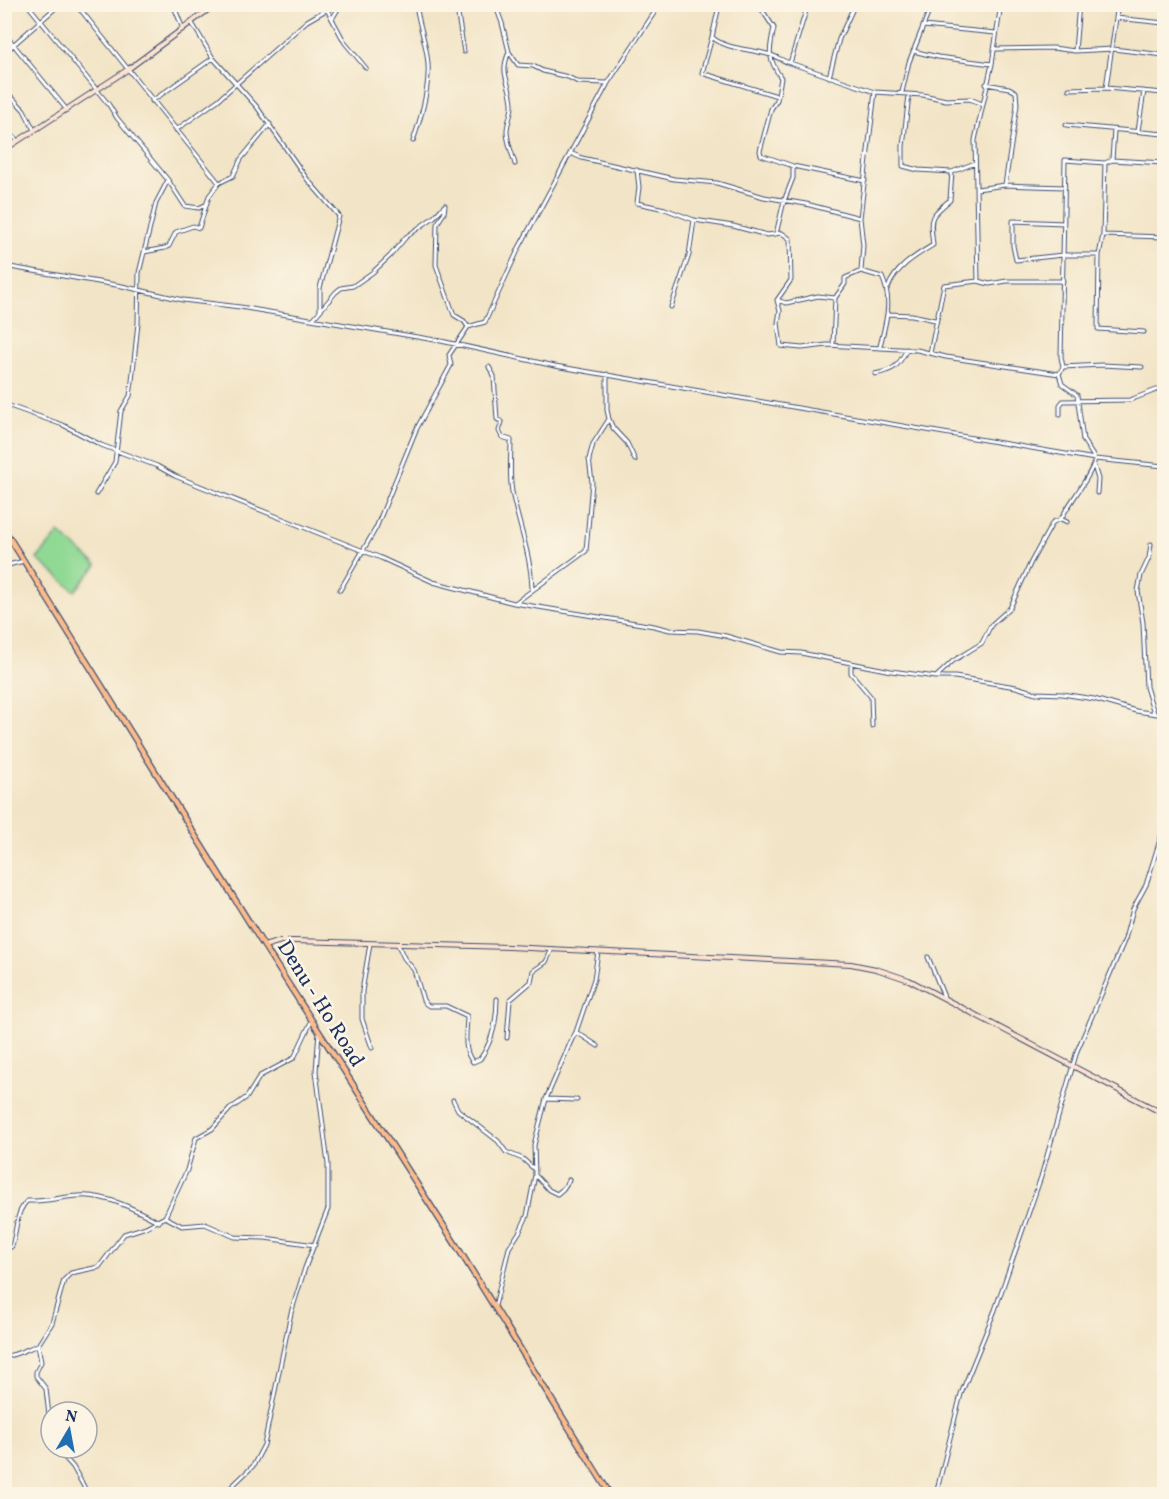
<svg xmlns="http://www.w3.org/2000/svg" width="1169" height="1499" font-family="Vollkorn,serif">
  <style>
    .green { fill: #90d994; stroke: #568479; stroke-width: 1.5 }
    .lines { fill: none; stroke-linecap: round; stroke-linejoin: round }
    .street-casing { stroke: #3b4a6e; stroke-width: 5 }
    .secondary-casing { stroke: #3b4a6e; stroke-width: 6 }
    .primary-casing { stroke: #3b4a6e; stroke-width: 7 }
    .street { stroke: #fff; stroke-width: 3 }
    .secondary { stroke: #fde4d1; stroke-width: 4 }
    .primary { stroke: #fbbb8c; stroke-width: 4.5 }
    .labels { text-anchor: middle; dominant-baseline: central; stroke-width: 5; stroke-linejoin: round; paint-order: stroke }
    .street-label { font-size: 21px; fill: #1b2f5e; stroke: #fcf5e5 }
  </style>
  <rect width="100%" height="100%" fill="#fcf5e5"/>
  <filter id="ink" filterUnits="userSpaceOnUse"><feTurbulence type="fractalNoise" baseFrequency=".0167" numOctaves="2"/><feDisplacementMap in="SourceGraphic" scale="12" xChannelSelector="R" yChannelSelector="G"/><feConvolveMatrix kernelMatrix="1 2 1 2 8 2 1 2 1" color-interpolation-filters="sRGB"/></filter>
  <filter id="wash" filterUnits="userSpaceOnUse"><feTurbulence type="fractalNoise" baseFrequency=".008" numOctaves="4" result="noise"/><feDisplacementMap in="SourceGraphic" scale="24" xChannelSelector="R" yChannelSelector="G"/><feGaussianBlur stdDeviation="1.35" result="paint"/><feColorMatrix in="noise" values="0 0 0 0 0 0 0 0 0 0 0 0 0 0 0 0 0 1.4 0 .05"/><feComposite in="paint" operator="in"/></filter>
  <g filter="url(#wash)">
    <rect width="100%" height="100%" fill="#f2e4c6"/>
    <path class="green" d="M59,533L97,565L75,591L37,559Z"/>
  </g>
  <g filter="url(#ink)">
    <g class="lines">
      <defs>
        <path id="street" d="M27,4L109,105L117,118L168,180L156,203L139,273L138,323L132,381L130,396L121,411L115,462L96,494
          M76,4L219,183
          M173,4L183,29
          M324,4L345,43L366,68
          M458,4L457,9L464,52
          M495,4L502,23L509,52L518,65L533,66L543,71L568,77L578,82L607,83
          M717,4L719,6L712,37C725,49 750,49 767,54C775,55 782,61 790,63L808,4
          M758,4L774,28C769,51 767,57 781,78L777,100L771,109L760,151L761,155L793,166L865,181
          M81,11L88,4
          M1116,18L1164,23
          M332,19L341,4
          M192,23L213,58L257,107L307,179L339,216L320,288V309
          M923,26L996,33
          M4,33L67,110
          M712,37L702,73L777,96
          M994,49L1053,48L1075,51L1113,49L1164,55
          M913,51L938,57L992,64
          M1075,51L1079,4
          M509,52C499,75 510,80 512,103C513,112 507,122 507,131C507,142 512,153 515,164
          M4,53L60,4
          M790,63L875,92L923,95L946,100L970,99L982,104
          M829,77L839,39L855,4
          M986,84L1009,88L1016,92L1017,105L1005,185
          M1106,88L1118,4
          M4,89L24,110L34,130
          M1069,89L1106,88L1164,93
          M902,92L909,62L932,4
          M909,95L903,146V166L918,170L952,172L975,163
          M152,101L213,58
          M1066,125L1164,134
          M4,128L18,141
          M176,130L218,100L307,21L326,10
          M1138,131L1144,91
          M413,141C420,121 427,96 428,75C430,52 419,28 416,4
          M570,153L582,158L674,179L717,183L764,197L806,204L860,218
          M1112,160L1114,130
          M637,170L639,187L637,203L665,209L694,220L733,226L767,235L782,233L790,239L791,280L777,300L780,311L778,323L781,346L802,348L827,345L917,350L946,357L1059,374
          M168,180L185,206L199,208L205,205
          M977,189L1005,185L1065,187
          M1064,223L1013,221V246L1016,260L1063,255H1099L1103,235L1164,237
          M776,234L784,201L793,178V166
          M1103,235L1105,163
          M144,252L165,248L169,246L176,232L193,226L199,228L209,196L219,183L233,176L241,159L270,124
          M1099,255L1098,329L1144,332
          M4,266L122,286L183,300L240,307L441,341L555,366L1095,459L1164,466
          M861,271L882,277C893,300 886,322 880,346
          M978,281L975,140L992,64L1001,4
          M888,288C895,268 915,256 933,245C930,217 928,218 950,200L952,172
          M777,300L786,303L818,296L835,298
          M671,307L689,255L694,220
          M888,314L912,315L935,320
          M313,319L336,292L341,288L353,286L373,272L390,256L406,237L434,217L445,205L444,213L437,224L436,265L454,315L464,321L468,327L485,322L519,248L608,83L660,4
          M833,345L835,298L845,284V278L861,271L863,245L860,218L875,92
          M930,353L944,285L978,281L989,284L1007,281H1063
          M489,367L494,376L497,419L502,422L499,431L502,437L511,440C511,458 509,475 512,492C519,526 531,555 532,589
          M1063,367L1102,365L1142,367
          M875,374C894,370 898,367 907,349
          M4,404L63,425L101,445L157,466L175,476L381,558L433,582L514,603L654,626L670,630L698,631L726,636L781,652L801,653L891,671L936,677H955L1016,687L1036,693L1062,694L1094,699L1136,711L1164,715
          M1060,415V405L1063,401L1130,400L1159,389
          M609,419L613,428L627,443L635,460
          M1094,466L1098,479L1097,493
          M1061,519C1070,501 1091,477 1095,459L1083,440L1077,395L1062,384L1059,374L1063,367L1061,357L1065,160L1105,163L1112,160L1164,163
          M1151,544L1149,558L1141,575L1138,591L1143,623L1146,687L1154,713
          M4,566L24,561
          M340,590L376,528L416,430L451,365L449,355L468,327
          M515,603L586,551L592,482L589,459L593,444L609,419L607,410V374
          M851,663V673L871,697L872,726
          M937,676L953,661L982,643L991,625L1010,608L1031,562L1053,522L1061,519L1067,522
          M370,944L362,991V1019L372,1048
          M398,945L404,958L414,970L423,1000L426,1004L429,1006H446L467,1016C467,1030 462,1050 473,1062L480,1059C492,1042 497,1021 497,999
          M928,957L944,997
          M576,1032L598,1046
          M507,1038L510,1000L531,982L533,971L546,962L552,949
          M546,1099L577,1100
          M453,1100L458,1110L498,1141L506,1152L523,1159L534,1169
          M535,1175L549,1190L557,1194L563,1189L569,1180
          M165,1217L182,1226L205,1224L235,1237L265,1238L315,1245
          M4,1252L12,1246C17,1231 15,1213 27,1201C44,1202 61,1197 78,1196C104,1193 137,1210 159,1222
          M495,1306L509,1248L520,1231L527,1216L535,1175L534,1145L546,1099L572,1039L576,1032L594,979L598,952
          M4,1356C13,1357 29,1348 38,1345
          M51,1433L46,1389L36,1376V1372L41,1362L38,1345L52,1323L64,1280L71,1273L99,1267L124,1234L146,1227L165,1217L187,1170L196,1138L212,1129L230,1109L247,1097L260,1076L294,1058L312,1020
          M56,1448L73,1467L88,1494
          M224,1494L253,1466L264,1445L291,1313L305,1268L328,1209V1164L316,1071L319,1032
          M936,1494L961,1394L995,1310L1041,1177L1077,1051L1125,939L1133,909L1146,885L1164,827"/>
        <path id="secondary" d="M4,150L127,70L216,4
          M264,946L281,941H295L509,947L851,964L876,969L909,980L1164,1114"/>
        <path id="primary" d="M4,529L264,946L456,1245L610,1494"/>
      </defs>
      <use href="#street" class="street-casing"/>
      <use href="#secondary" class="secondary-casing"/>
      <use href="#primary" class="primary-casing"/>
      <use href="#street" class="street"/>
      <use href="#secondary" class="secondary"/>
      <use href="#primary" class="primary"/>
    </g>
  </g>
  <g class="labels">
    <g class="street-label">
      <text transform="translate(320 1004) rotate(58)">Denu - Ho Road</text>
    </g>
  </g>
  <rect width="1169" height="1499" fill="none" stroke="#fcf5e5" stroke-width="24"/>
  <g transform="translate(69 1430) rotate(10)"><circle r="28" fill="#fcf5e5" stroke="#a2a6af" stroke-width="1.5"/>
  <path d="M0-4.5L10 22L0 15L-10 22Z" fill="#1f6fb2"/>
  <text y="-9" font-size="16" font-weight="bold" text-anchor="middle" fill="#1b2f5e">N</text>
  </g>
</svg>
